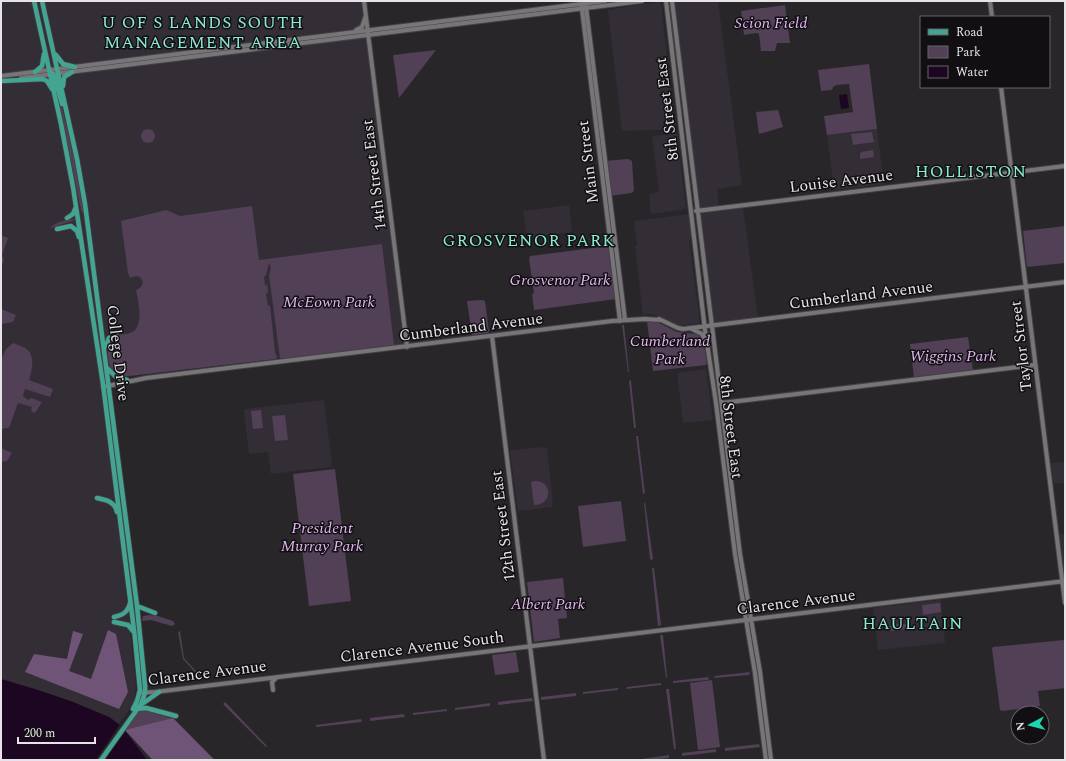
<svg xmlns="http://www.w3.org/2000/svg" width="1066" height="761" font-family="Spectral,serif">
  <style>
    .built { fill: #332d36 }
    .green { fill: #514056 }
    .forest { fill: #6f5477 }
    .water { fill: #1c0622 }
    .pier { fill: #292629 }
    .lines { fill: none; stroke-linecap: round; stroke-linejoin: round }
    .secondary-casing { stroke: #444245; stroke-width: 6 }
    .primary-casing { stroke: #444245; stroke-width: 6 }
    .secondary { stroke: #787579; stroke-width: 4 }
    .primary { stroke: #43a492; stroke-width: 4.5 }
    .labels { text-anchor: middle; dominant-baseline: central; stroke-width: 3; stroke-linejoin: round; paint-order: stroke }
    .park-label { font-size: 16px; font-style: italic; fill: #e1b5ef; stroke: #110f11 }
    .street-label { font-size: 16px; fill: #e6e4e7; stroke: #110f11 }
    .neighbourhood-label { font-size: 17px; letter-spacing: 1px; fill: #8bebd0; stroke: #110f11 }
  </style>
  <rect width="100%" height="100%" fill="#292629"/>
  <path class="built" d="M1,1H362L363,20L360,28L362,38L366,39L367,42L381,135L402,304L403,344L124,377L100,381L122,555L136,685L134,703L119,724L111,718L73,702L38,690L1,679Z
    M672,1H718L742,185L717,189L719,208L697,211Z
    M658,2L661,4L675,126L674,128L657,130L622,131L608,10Z
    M877,129L884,184L834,190L827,135Z
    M675,134L677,135L686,208L681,210L651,214L649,194L659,192L652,136Z
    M569,205L572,232L527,238L523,211Z
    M743,208L758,318L714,323L701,215L702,213Z
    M689,214L692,239L689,240L700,323L680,326L652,314L643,315L635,246H637L634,221Z
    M706,369L713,420L683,423L677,373Z
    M323,400L324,401L332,464L330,467L271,474L268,452L249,454L244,411L245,409Z
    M544,447L547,448L553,505L552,507L519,511L518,510L510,452L511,450Z
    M1065,462V483L1054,484L1051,463Z
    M1057,534H1065V580H1064Z
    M941,600L945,643L878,650L873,608Z"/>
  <path class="green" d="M785,5L790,43H777L775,51H761L759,34L756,33L744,35L741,11Z
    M670,20L673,31L677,63L674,55Z
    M436,50L399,98L393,55Z
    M869,64L877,129L827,135L824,116L853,112L849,84L837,85L833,87L832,90L821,91L818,70Z
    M55,80L74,155L84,210L83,214L81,210L55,87Z
    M778,110L783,127L759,134L756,112Z
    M141 136a7 7 0 1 1 14 0a7 7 0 1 1-14 0Z
    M872,132L874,142L853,145L851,134Z
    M873,150L874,157L860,159V155L861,152Z
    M628,159L632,161L634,191L631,193L610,196L605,161Z
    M252,206L259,260L382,244L394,345L284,359L280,358L269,275L271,267L269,263L266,275L264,277L265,286L267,284L268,292L266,294L268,306L270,305L275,352L277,357L276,359L120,377C117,376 112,372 111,369C108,364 106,343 110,339C118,331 132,338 137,327C142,317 138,300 136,290L141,287L143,282L140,277L136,276L130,278L128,273L121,221L166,210L180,216Z
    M74,219L75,220L50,228C56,222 65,220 74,219Z
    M609,226H612L623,316H621Z
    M1065,226V263L1027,267L1023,231Z
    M1,235L8,238L2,255L4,260L1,268Z
    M609,246L616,299L534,310L532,294L534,293L529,259L530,256Z
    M482,300L485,301L489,331L488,333L472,335L467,301Z
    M1,309L16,315L13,322L1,324Z
    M647,321L657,322L677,332L697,334C705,341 705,352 707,362L706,365L653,371Z
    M622,325H624L629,372H628Z
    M968,337L973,370L914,378L910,344Z
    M13,343C17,345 22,346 25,348C36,354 32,370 29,380L53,389L50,397L25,389L23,396L28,400L31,398L42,402L35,413L31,411L32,407L18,403L9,428H5L1,430V360L6,349Z
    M630,380L631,381L636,428H634L629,381Z
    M261,410L263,428L253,429L251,411Z
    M285,415L288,440L275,441L272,416Z
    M636,436H638L645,493L643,494Z
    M1,448L12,453L7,461L1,462Z
    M335,469L351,601L309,606L293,474Z
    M534,481C553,480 553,505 534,505L531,482Z
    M621,501L626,541L583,547L578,506Z
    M645,502L653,559L652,560L650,559L644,503Z
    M652,568H654L661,625L658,626Z
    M563,578L567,618L558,619L560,638L534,642L527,582Z
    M940,603L941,612L923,615L922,605Z
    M149,615L158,616L173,621L175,624L172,626L151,620L142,621L143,616Z
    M899,624H910V629L890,631L889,626Z
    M180,631L184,658L202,678V680L183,659L178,632Z
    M660,635H663L667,677L666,678Z
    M1064,640L1065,688L1038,691L1040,706L1002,711L1000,710L992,649L993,647Z
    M753,642L757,663L766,732L763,724Z
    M516,652L519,672L495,675L492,655Z
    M750,672L749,675L714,678L715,676Z
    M708,677L709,679L708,680L673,683V681Z
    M712,680L720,747L698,750L690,683Z
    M661,683V685L626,689L627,687Z
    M618,688V690L583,694V692Z
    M666,689H669L676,749H674Z
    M576,693V696L541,700V697Z
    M532,698L533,701L498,705V702Z
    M225,702L267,746L266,747L223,704Z
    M490,703V706L455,710V708Z
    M142,709L174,719L215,760H152L125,730L137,713Z
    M447,709V711L413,715V713Z
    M404,714L405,717L370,721V718Z
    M361,719L362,722L316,727V725Z
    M759,744L760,747L725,751V748Z
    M716,749V752L682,756V753Z
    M669,755V758L650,760H635Z"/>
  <path class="forest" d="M108,630L116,634L128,692L119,709L25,672L34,654L67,659L73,631L83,634L69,671L91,679Z
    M173,718L214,760H153L125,730Z"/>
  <path class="water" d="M847,94L849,108L841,109L839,95Z
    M1,679L38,690L73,702L109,717L122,727L147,760H1Z"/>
  <path class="pier" d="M121,723L126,729L105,760H96Z"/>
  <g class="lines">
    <defs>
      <path id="secondary" d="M364,1L407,347
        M581,1L620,321
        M666,1L705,330L716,403L735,554L755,673L766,760
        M672,1L740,554L760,672L771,760
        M990,1L992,17
        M586,7L625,320
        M356,30L362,27L365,18
        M1,76L605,1
        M21,78L642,1
        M1001,87L1065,603
        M696,211L1065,166
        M659,319L678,328L683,329L1065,282
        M692,329L702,334L705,341
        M492,336L544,760
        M103,387L146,378L612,321L645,319L661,320
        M722,403L1035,365
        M273,690L272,682L276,678
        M139,693L155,692L1065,581"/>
      <path id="primary" d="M34,1L61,124L73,187L103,384L135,638L140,690L137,701L133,709
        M42,1L77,159L85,204L137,606L145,686V693L141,704L101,760
        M56,55L63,64L75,67
        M35,72L42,66L44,54
        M52,73L55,78L62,104
        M1,81L43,79L47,81L52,89
        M63,86L64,77L72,72
        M67,218L73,214L76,207
        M57,229L71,226L77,231L79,237
        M106,346L109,338L116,334
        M107,368L116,377L127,380
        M97,498C107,500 115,502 117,512
        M137,606L155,613
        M114,617C123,615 128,612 130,603
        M114,622L128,625L133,631
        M142,704L159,692
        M136,709L146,708L176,716"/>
    </defs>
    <use href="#secondary" class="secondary-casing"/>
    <use href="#primary" class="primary-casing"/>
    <use href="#secondary" class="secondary"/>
    <use href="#primary" class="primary"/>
  </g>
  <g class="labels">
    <g class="park-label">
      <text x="771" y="23">Scion Field</text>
      <text x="560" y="280">Grosvenor Park</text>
      <text x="329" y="302">McEown Park</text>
      <text x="670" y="341">Cumberland<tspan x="670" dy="18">Park</tspan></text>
      <text x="953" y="356">Wiggins Park</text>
      <text x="322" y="528">President<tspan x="322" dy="18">Murray Park</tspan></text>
      <text x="548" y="604">Albert Park</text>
    </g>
    <g class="street-label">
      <text transform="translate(667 109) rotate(-97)">8th Street East</text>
      <text transform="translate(588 162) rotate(-97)">Main Street</text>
      <text transform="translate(374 175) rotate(-97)">14th Street East</text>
      <text transform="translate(841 181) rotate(-7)">Louise Avenue</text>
      <text transform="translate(861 295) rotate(-7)">Cumberland Avenue</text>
      <text transform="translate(471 327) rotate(-7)">Cumberland Avenue</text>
      <text transform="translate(1021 346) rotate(-97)">Taylor Street</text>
      <text transform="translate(118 353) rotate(83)">College Drive</text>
      <text transform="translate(731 427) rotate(83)">8th Street East</text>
      <text transform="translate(503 526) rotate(-97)">12th Street East</text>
      <text transform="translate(796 602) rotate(-7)">Clarence Avenue</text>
      <text transform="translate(422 647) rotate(-7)">Clarence Avenue South</text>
      <text transform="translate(207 673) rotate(-7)">Clarence Avenue</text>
    </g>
    <g class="neighbourhood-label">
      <text x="203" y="23">U OF S LANDS SOUTH<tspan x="203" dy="20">MANAGEMENT AREA</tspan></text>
      <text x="971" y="172">HOLLISTON</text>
      <text x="529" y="241">GROSVENOR PARK</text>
      <text x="913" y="624">HAULTAIN</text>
    </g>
  </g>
  <rect width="1066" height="761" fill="none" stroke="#e6e4e7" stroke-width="4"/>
  <rect x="920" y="16" width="130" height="72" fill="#110f11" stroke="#666467"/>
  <rect x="928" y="29" width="20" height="6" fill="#43a492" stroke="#666467"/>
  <text x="956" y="36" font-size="12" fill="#e6e4e7">Road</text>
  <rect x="928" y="46" width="20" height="12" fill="#514056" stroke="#666467"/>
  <text x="956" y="56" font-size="12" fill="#e6e4e7">Park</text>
  <rect x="928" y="66" width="20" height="12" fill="#1c0622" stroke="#666467"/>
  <text x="956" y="76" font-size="12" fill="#e6e4e7">Water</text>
  <g transform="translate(1030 725) rotate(263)"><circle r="19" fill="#110f11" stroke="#666467"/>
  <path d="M0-3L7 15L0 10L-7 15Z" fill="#1fd5b0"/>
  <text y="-6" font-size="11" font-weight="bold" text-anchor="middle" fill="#e6e4e7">N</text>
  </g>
  <path d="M18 737v6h77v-6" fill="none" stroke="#e6e4e7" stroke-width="2"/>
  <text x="24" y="737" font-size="12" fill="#e6e4e7" stroke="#110f11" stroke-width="3" paint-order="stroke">200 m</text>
</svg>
